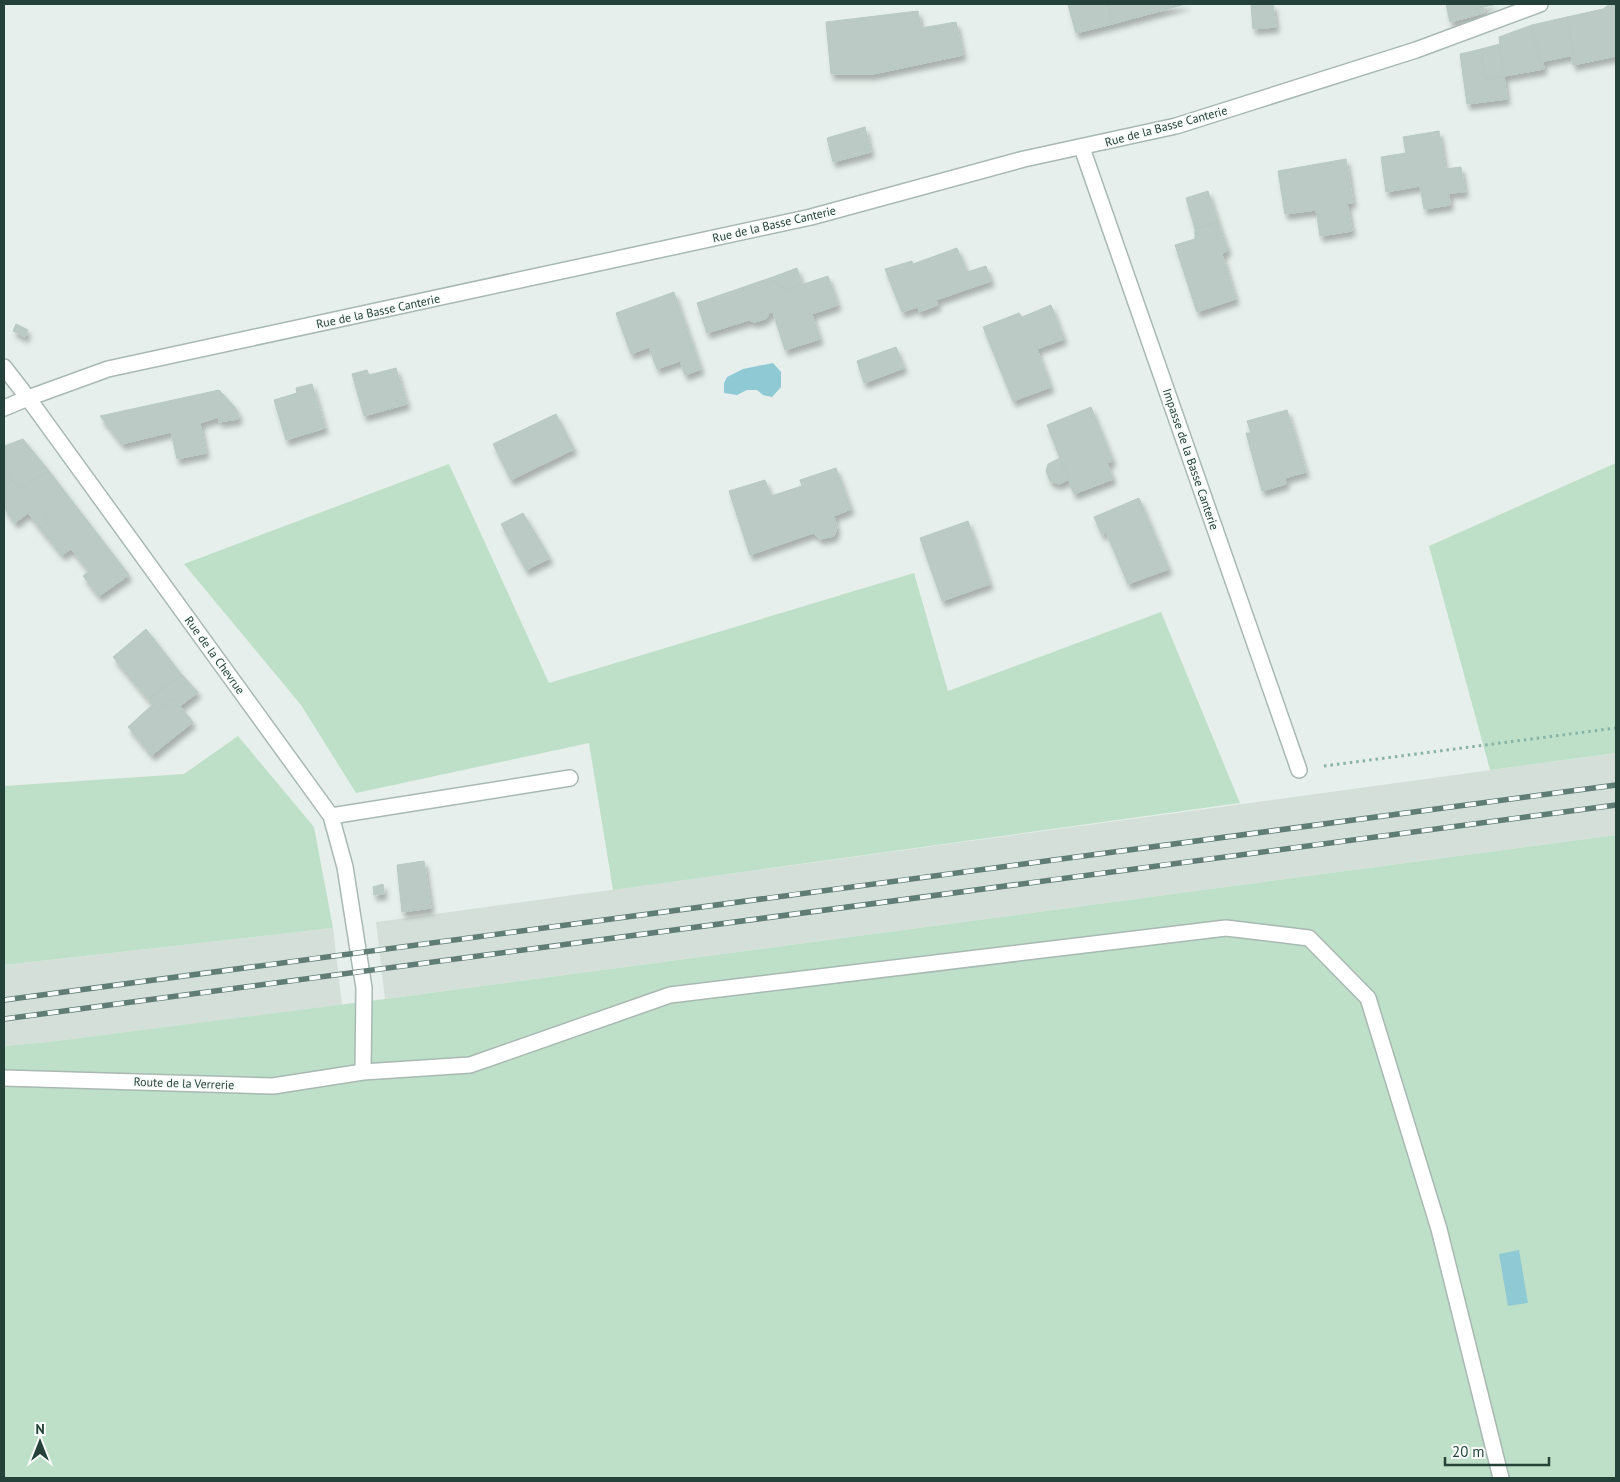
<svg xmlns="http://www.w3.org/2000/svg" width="1620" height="1482" font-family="'PT Sans',sans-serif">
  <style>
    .built { fill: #d4dfda }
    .green { fill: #bfe0c8 }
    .water { fill: #8ec9d4 }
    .building { fill: #bbcac4; stroke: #b8c9c2; filter: url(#shadow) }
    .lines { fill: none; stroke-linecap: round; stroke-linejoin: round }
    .lane-casing { stroke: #a8b8b2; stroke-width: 18 }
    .street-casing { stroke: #a8b8b2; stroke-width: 18 }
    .path { stroke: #86b3a5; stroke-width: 3; stroke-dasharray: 2.5 4; stroke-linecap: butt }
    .lane { stroke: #fff; stroke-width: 15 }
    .street { stroke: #fff; stroke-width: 15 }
    .rail-casing { stroke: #5f7d75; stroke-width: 5.5 }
    .rail { stroke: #f7fbf9; stroke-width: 4; stroke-dasharray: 11; stroke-linecap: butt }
    .labels { text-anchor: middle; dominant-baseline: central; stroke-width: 4; stroke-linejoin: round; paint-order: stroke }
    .street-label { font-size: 12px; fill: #24423a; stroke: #f7fbf9 }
  </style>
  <defs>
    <filter id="shadow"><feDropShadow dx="3" dy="5.5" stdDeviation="2.5" flood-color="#0004"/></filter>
  </defs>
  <rect width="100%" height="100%" fill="#e6efeb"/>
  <path class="built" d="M1616,753V835L385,999L376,922Z
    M333,928L342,1005L48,1042L4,1046V965Z"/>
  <path class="green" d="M1616,463V753L1490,770L1429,546Z
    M449,464L549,683L914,573L948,691L1161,612L1240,803L613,890L589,743L356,793L301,705L184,564Z
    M238,736L314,827L333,928L4,965V786L184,774Z
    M1616,835V1478H4V1046L48,1042L385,999Z"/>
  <path class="water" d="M773,363L781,372V387L772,397L763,395L757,390H747L737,395L724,393V383L727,377L743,369Z
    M1519,1250L1528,1303L1508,1306L1499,1254Z"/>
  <path class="building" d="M1074,4H1107L1112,24L1076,33L1068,5Z
    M1107,4H1186L1112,24Z
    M1251,4H1273L1276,27L1253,29Z
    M1446,4H1492L1493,5L1483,7L1484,13L1450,22Z
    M1616,4V56L1573,65L1571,55H1574L1567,17L1603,9L1607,6Z
    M918,11L921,28L956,22L963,55L873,74H831L826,22Z
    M1567,17L1574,55L1540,62L1532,25Z
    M1532,25L1540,62L1543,61L1544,69L1504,76L1499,37Z
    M1500,44L1504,76L1485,80L1481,49Z
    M1481,49L1485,80L1504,76L1507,99L1467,104L1460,54Z
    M865,127L871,152L833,162L827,138Z
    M1439,131L1445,169L1461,167L1465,192L1449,193L1450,205L1424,209L1420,186L1386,192L1381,157L1406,153L1403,137Z
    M1346,159L1353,203H1347L1352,231L1320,236L1316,210L1285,214L1278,171Z
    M1208,191L1218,222L1195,229L1186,198Z
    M1218,222L1228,250L1222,254L1236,299L1197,312L1175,245L1195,239V229Z
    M957,248L967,272L986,266L991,281L936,300L938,305L919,312L918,307L902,312L885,269L912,261L913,264Z
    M797,268L802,284L786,290L770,278Z
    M828,276L838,305L812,314L820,339L785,350L773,312L769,313L767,318L762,320L754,322L749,320L707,333L697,303L770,278L786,290Z
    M674,292L701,369L685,375L680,361L657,369L649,347L631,354L616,313Z
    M1051,305L1064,339L1037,349L1051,387L1013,401L983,327L1019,313L1022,317Z
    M16,324L28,330L25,337L13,331Z
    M896,347L904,368L864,383L857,361Z
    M396,368L407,404L364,416L352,374L367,370L369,375Z
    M312,384L325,428L286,440L274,400L297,393L296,388Z
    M219,390L235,407L239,415L238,419L219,422V417L200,423L206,453L177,459L171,432L122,444L100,416Z
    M1091,407L1113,461L1107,463L1113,479L1074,494L1047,425Z
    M1287,410L1306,472L1285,478L1286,484L1262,491L1246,433H1251L1247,421Z
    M556,414L574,449L511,480L493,444Z
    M23,439L49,471L19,489L4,470V446Z
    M1060,458L1069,479L1059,484L1050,481L1046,471L1048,464Z
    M836,468L851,509L834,516L837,528L834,536L820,539L813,533L750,555L729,491L765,480L771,496L802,486L800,480Z
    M4,470L13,481L4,484Z
    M49,471L129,575L99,596L83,576L89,571L71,549L62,555L40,528L50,520L38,505L15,523L4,508V484L13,481L19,489Z
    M1139,498L1169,569L1128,584L1106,532L1102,535L1094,517Z
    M38,505L50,520L40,528L28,513Z
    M523,513L550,558L526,570L501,524Z
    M968,521L990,584L942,601L920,538Z
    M146,629L182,675L148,699L113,657Z
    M182,675L198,692L179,707L173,698L157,710L148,699Z
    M173,698L193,722L152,755L128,727L152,705L157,710Z
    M424,861L431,908L402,912L397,865Z
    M383,884L384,894L374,895L373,887Z"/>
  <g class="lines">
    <defs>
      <path id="lane" d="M4,408L28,398"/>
      <path id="street" d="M1082,148L1299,770
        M4,367L28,398L331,816L345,867L364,988L363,1072
        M28,398L108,369L811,217L1024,159L1176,126L1416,50L1540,4
        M331,816L570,778
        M4,1078L273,1086L363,1072L470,1065L670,995L1226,928L1309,938L1368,998L1439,1229L1501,1478"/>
    </defs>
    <use href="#lane" class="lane-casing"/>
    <use href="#street" class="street-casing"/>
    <path class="path" d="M1324,766L1616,728"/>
    <use href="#lane" class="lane"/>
    <use href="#street" class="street"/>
    <defs>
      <path id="rail" d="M4,1000L1616,785
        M4,1019L1616,805"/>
    </defs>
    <use href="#rail" class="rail-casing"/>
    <use href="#rail" class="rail"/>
  </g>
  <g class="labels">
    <g class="street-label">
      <text transform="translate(1166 126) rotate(-15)">Rue de la Basse Canterie</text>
      <text transform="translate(774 224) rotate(-13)">Rue de la Basse Canterie</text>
      <text transform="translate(378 311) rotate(-12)">Rue de la Basse Canterie</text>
      <text transform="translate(1191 459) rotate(71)">Impasse de la Basse Canterie</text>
      <text transform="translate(215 655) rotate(54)">Rue de la Chevrue</text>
      <text transform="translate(184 1083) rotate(2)">Route de la Verrerie</text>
    </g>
  </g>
  <rect width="1620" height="1482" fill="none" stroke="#24423a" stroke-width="10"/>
  <g transform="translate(40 1442)" stroke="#f7fbf9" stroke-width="4" paint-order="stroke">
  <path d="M0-4L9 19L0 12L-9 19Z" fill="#24423a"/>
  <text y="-8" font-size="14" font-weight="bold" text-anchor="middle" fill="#24423a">N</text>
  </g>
  <path d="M1445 1457v8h104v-8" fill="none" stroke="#24423a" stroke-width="2.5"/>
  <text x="1452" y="1457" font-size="15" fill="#24423a" stroke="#f7fbf9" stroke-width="4" paint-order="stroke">20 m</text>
</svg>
